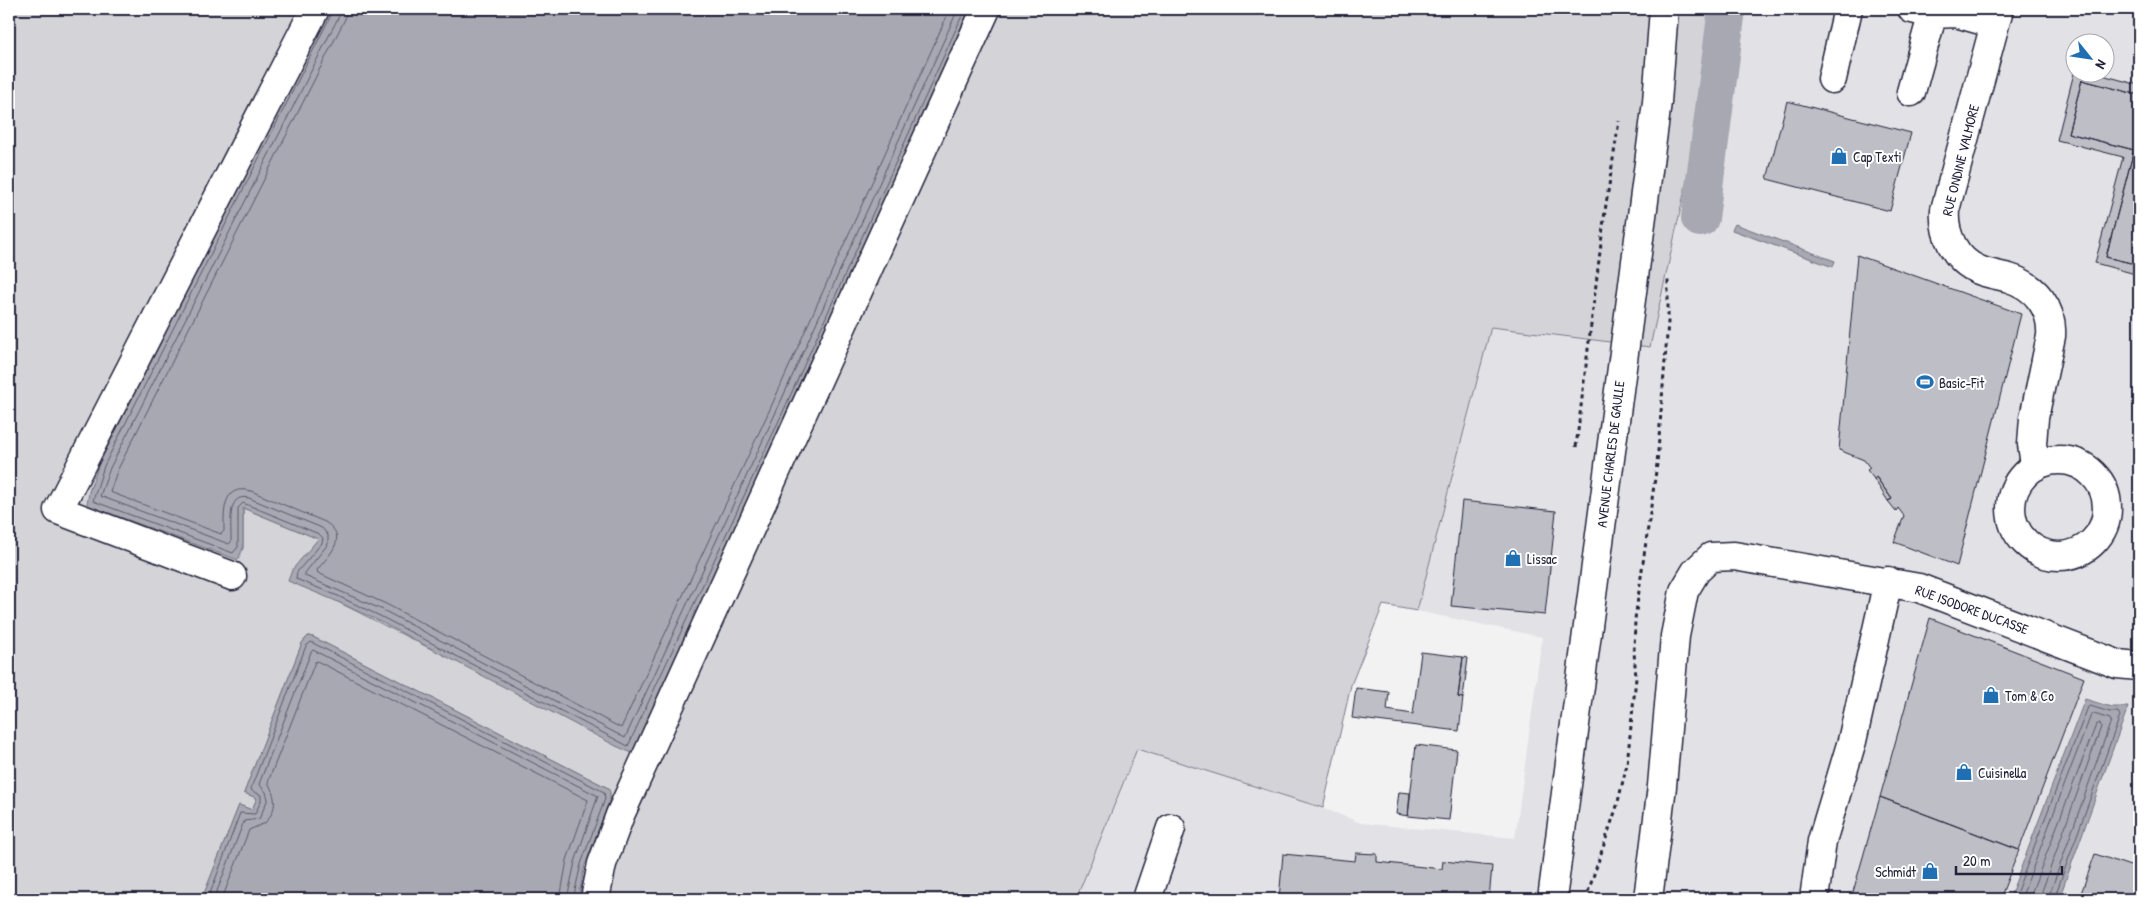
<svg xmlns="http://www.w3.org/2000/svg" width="2148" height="908" font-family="'Patrick Hand',sans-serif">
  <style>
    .built { fill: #e2e2e6; fill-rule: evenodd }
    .green { fill: #d3d3d8; stroke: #7a7a8a }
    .water { fill: #a8a8b2; stroke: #727282 }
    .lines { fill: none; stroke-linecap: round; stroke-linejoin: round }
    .shore { stroke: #58586b; stroke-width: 1 }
    .canal { stroke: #a8a8b2; stroke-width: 38 }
    .building { fill: #bebec6; stroke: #22223b }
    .minor-casing { stroke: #22223b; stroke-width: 31 }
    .major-casing { stroke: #22223b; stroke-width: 31 }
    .path { stroke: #22223b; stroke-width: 3; stroke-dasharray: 4 4; stroke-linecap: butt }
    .minor { stroke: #fff; stroke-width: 28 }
    .major { stroke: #fff; stroke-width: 28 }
    .labels { text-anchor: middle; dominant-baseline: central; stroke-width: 4; stroke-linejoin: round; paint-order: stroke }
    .poi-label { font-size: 14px; fill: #22223b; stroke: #fff; text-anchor: start }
    .street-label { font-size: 14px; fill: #22223b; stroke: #fff }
  </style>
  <rect width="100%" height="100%" fill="#f2f2f3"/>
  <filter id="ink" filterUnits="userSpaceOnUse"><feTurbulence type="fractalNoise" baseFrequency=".02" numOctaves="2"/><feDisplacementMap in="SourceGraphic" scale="10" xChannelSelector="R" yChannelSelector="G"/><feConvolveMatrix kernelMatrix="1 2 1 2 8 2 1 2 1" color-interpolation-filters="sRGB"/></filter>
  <g filter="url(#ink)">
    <path class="built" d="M1713 9H2139V899H1076L1137 748 1323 808 1361 823 1515 838 1542 637 1417 611 1491 327 1650 347 1697 135ZM2076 42H2106V72H2076Z"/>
    <path class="green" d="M9 9H329L99 464 89 492 243 548V508L319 539 292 570 336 601 433 650 787 417 970 9H1713L1697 135 1650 347 1491 327 1417 611 1383 605 1351 685 1323 808 1137 749 1076 899H578L608 788 313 637 308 636 302 643 244 793 257 798 252 810 239 805 202 899H9Z"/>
    <path class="water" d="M329 9H970L787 417 632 753 616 746 377 620 336 601 288 581 292 570 318 539 243 508V548L238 560 87 505 89 492 99 464Z
      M1735 224 1835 261 1833 267 1732 230Z
      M308 636 313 637 608 788 610 792V799L585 865 578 899H202L239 805 252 810 257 798 244 793 302 643Z
      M2085 699 2111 707H2128L2059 899H2009Z"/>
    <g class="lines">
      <path class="shore" d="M334 9 104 466 93 501 233 553 238 547V508L243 503 319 534 323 538 322 543 297 572 296 579 338 596 380 616 628 746 782 414 965 9
        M340 9 339 16 110 468 100 496 229 544 231 542C232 528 225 492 249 498L322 528 328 535V544L305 573V576L383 610 625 738 776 412 958 9
        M347 9 345 19 117 471 110 492 221 534 224 531C224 513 222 483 251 491L325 522C350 537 329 555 317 570L318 573 386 604 621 728 770 409 950 9
        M208 899 240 813 255 814 261 801V795L252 791 251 788 306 646 311 642 604 792 605 799 581 864 573 899
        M214 899 244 821 259 819 268 799 266 792 259 784 311 652 313 650 598 796 575 862 567 899
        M222 899 249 830 265 823C278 808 276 798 268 782L315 662 317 661 588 800 567 860 560 899
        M2014 899 2088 707 2090 706 2110 712H2118L2120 716 2054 899
        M2021 899 2091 715 2094 714 2110 719 2111 721 2048 899
        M2029 899 2096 725 2100 723 2101 727 2042 891 2041 899"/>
      <path class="canal" d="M1700 218 1727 9"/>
    </g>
    <path class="building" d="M2075 69 2076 72H2091L2139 85V95L2082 80 2068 133 2134 150 2106 257 2139 265V275L2095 263 2123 157 2057 140Z
      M2082 80 2139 95V265L2106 257 2134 150 2068 133Z
      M1787 101 1911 133 1890 211 1767 179Z
      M1857 255 2021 314 1957 566 1894 542 1904 516 1898 508 1896 511 1888 501 1892 499 1876 477 1874 479 1867 470 1870 468 1864 460 1839 450Z
      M1876 477 1892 499 1888 501 1874 479Z
      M1462 501 1556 511 1545 615 1451 606Z
      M1930 618 2084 678 2019 850 1880 797Z
      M1421 652 1463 657 1458 697 1463 698 1459 731 1352 718 1356 688 1389 692 1387 710 1413 714Z
      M1463 657 1468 658 1463 698 1458 697Z
      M1416 745 1457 750 1449 820 1408 816Z
      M1399 792 1410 793 1408 816 1396 814Z
      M1880 797 2019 850 2000 899H1851Z
      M1356 853 1377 854V862L1442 869 1443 861 1492 866 1489 899H1374L1375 896H1371L1370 899H1356L1357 895 1353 894V899H1279L1283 854 1355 861Z
      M2095 854 2139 869V899H2079Z"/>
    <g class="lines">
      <g class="minor-casing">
        <path id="minor" d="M1912 9 1932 14 1956 13 1995 24
          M1999 9 1945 210C1943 234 1955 260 1979 270 1988 274 1999 275 2009 278 2036 286 2053 309 2051 336L2034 418 2032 444 2035 465
          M1832 79 1848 9
          M1911 92 1934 9
          M2011 508a48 48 0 1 1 96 0a48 48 0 1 1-96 0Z
          M232 576 58 510 315 9
          M595 899 602 864 620 815 986 9
          M1147 899 1171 828
          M1648 899 1662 786 1675 636 1684 591 1696 571 1711 557 1734 556 1919 588 2117 664 2139 666
          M1814 899 1822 841 1852 741 1888 581"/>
      </g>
      <g class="major-casing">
        <path id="major" d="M1552 899 1657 102 1664 9"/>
      </g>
      <path class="path" d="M1576 447 1605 211 1619 121
        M1588 892 1617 806 1627 764 1636 678 1634 652 1635 619 1657 464 1668 322V280"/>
      <use href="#minor" class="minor"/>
      <use href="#major" class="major"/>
    </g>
  </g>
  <defs>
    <g id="shop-bare" transform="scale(1.35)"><path d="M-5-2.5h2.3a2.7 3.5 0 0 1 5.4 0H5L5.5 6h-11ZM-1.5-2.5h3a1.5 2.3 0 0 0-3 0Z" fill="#1f6fb2" stroke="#fff" stroke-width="2.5" paint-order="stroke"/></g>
    <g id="stadium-bare" transform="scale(1.35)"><path d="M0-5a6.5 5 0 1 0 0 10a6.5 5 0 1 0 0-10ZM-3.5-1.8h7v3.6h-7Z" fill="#1f6fb2" stroke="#fff" stroke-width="2.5" paint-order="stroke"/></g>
  </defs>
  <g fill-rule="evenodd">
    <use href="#shop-bare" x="1839" y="156"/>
    <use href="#stadium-bare" x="1925" y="382"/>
    <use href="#shop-bare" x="1513" y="558"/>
    <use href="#shop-bare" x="1991" y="695"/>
    <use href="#shop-bare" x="1964" y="772"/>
    <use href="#shop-bare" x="1930" y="871"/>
  </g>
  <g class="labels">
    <g class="poi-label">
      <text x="1853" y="156">Cap Texti</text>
      <text x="1939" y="382">Basic-Fit</text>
      <text x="1527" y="558">Lissac</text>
      <text x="2005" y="695">Tom &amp; Co</text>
      <text x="1978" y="772">Cuisinella</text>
      <text x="1916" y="871" text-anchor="end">Schmidt</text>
    </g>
    <g class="street-label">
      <text transform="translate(1960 160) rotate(-76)">RUE ONDINE VALMORE</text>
      <text transform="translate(1610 454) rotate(-83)">AVENUE CHARLES DE GAULLE</text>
      <text transform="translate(1972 609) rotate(20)">RUE ISODORE DUCASSE</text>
    </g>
  </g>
  <rect width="2148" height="908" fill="none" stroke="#fff" stroke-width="30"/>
  <rect x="15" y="15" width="2118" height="878" fill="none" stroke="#22223b" stroke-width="2" filter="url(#ink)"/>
  <g transform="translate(2090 58) rotate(120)"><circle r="24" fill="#ffffff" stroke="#a7a7b1"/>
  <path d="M0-4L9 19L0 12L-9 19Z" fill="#1f6fb2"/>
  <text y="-8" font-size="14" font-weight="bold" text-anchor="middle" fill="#22223b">N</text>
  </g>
  <path d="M1956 866v8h106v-8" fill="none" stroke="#22223b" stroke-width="2.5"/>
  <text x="1963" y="866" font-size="15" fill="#22223b" stroke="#ffffff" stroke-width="4" paint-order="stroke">20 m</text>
</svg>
